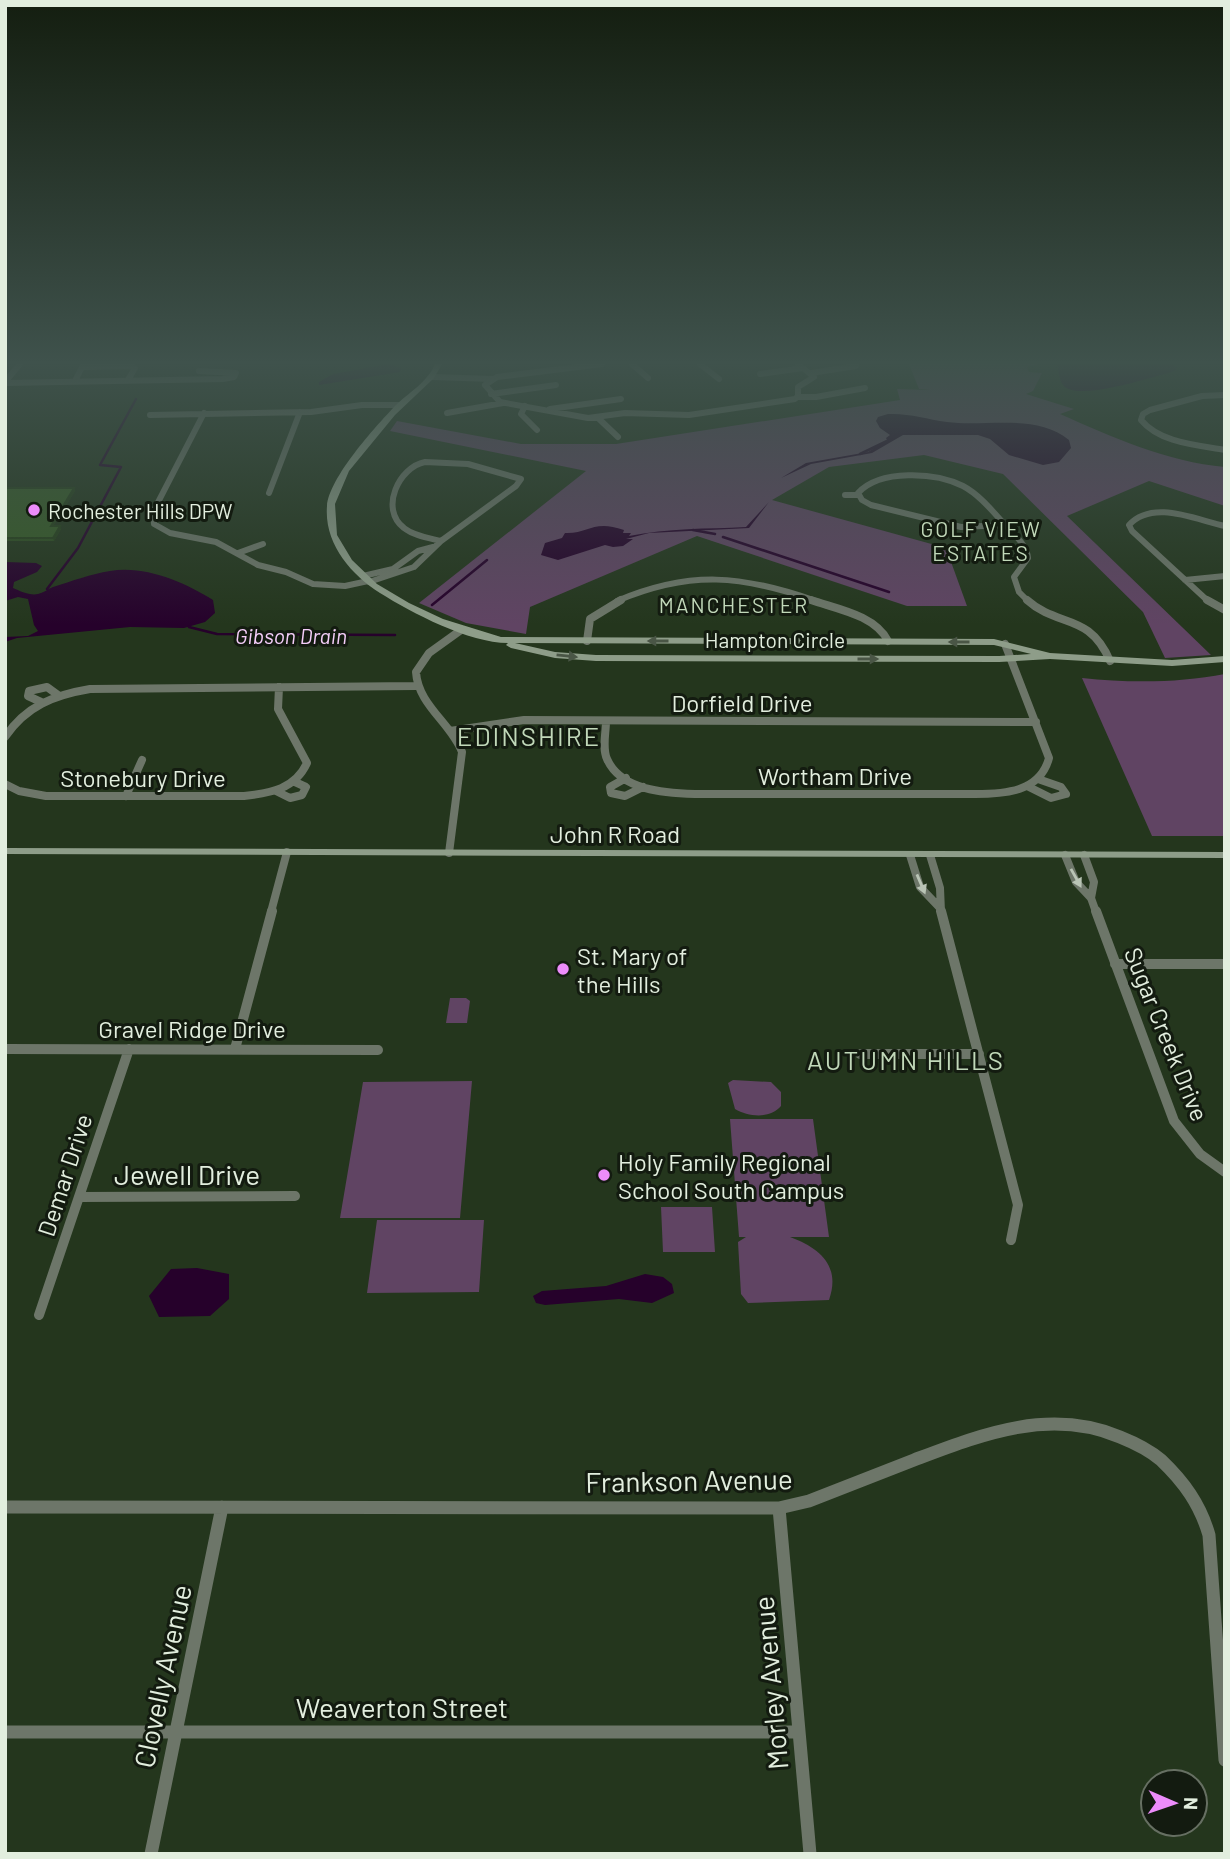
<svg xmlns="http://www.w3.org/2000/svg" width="1230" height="1859" font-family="Barlow,sans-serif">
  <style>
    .green { fill: #604463 }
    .water { fill: #26012b }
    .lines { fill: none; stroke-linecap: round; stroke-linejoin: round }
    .stream { stroke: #26012b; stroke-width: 2.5 }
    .street-far3 { stroke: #6d7669; stroke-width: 6 }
    .street-far2 { stroke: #6d7669; stroke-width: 8 }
    .street-far1 { stroke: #6d7669; stroke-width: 10 }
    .street { stroke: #6d7669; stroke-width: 13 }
    .secondary { fill: #8e9d89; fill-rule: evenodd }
    .wall { fill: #2e4d21 }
    .shaded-wall { fill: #263f1b }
    .building { fill: #365a26; stroke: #263f1b; stroke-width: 2 }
    .oneway { fill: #4a5646 }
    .oneway2 { fill: #b9c4b5 }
    .poi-dot { fill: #ec8cfa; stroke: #131b10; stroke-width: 2.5 }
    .labels { text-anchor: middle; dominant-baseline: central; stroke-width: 6; stroke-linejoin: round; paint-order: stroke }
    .far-poi-label { font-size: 21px; fill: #e2eede; stroke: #131b10; text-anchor: start }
    .far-neighbourhood-label { font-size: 21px; letter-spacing: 2px; fill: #c1d8b9; stroke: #131b10 }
    .far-water-label { font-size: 21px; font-style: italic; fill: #f5cefa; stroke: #131b10 }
    .far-street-label { font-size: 21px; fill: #e2eede; stroke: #131b10 }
    .street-label { font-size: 24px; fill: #e2eede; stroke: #131b10 }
    .poi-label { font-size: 24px; fill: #e2eede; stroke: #131b10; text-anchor: start }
    .neighbourhood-label { font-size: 26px; letter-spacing: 2px; fill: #c1d8b9; stroke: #131b10 }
    .near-street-label { font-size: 28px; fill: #e2eede; stroke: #131b10 }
  </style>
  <rect width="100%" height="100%" fill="#24361d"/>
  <path class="green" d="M909 364H1039L1027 367 1029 372 1042 373 1033 391 1026 394 1074 409 1060 414C1112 437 1167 462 1225 467V506L1149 481 1067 516 1211 655 1165 658 1143 612 1003 474 924 455 829 467 772 500 946 548 967 606H907L697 536 530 607 526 634 466 623 419 603 586 471 390 431 397 421 521 444H616L900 400 897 389 930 390 919 389Z
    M1225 674V836H1152L1082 678C1129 683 1179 683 1225 674Z
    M450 998H466L470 1001 467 1023H446Z
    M733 1080 771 1082 781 1092V1106C770 1119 749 1117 735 1109L728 1083Z
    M472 1081 460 1218H340L363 1082Z
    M730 1119H813L829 1237H790C820 1248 841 1266 829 1300L748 1303 741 1294 738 1242 746 1237H739Z
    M661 1207H712L715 1252H663Z
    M377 1220H484L479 1292 367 1293Z"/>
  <path class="water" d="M390 364 401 368 400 372 319 385V382L333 374Z
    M1057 364H1172L1176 367V370L1168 373C1149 378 1075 402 1063 385 1059 380 1059 370 1057 364Z
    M888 414C909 413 926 419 947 422 986 427 1036 413 1069 440L1071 448 1059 462 1043 465 1009 455 990 439 978 435H903L872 453 811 464 781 478 806 463 868 452 887 440 886 438 890 435 880 428 876 421 878 417Z
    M769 502 749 528 649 533 626 539H633L623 546 613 547 605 545 558 560 541 555 545 543 562 538 565 533C589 534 593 519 624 530L623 533H631L629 536C668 528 707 529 746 527Z
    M5 562 36 563 42 566 37 572 14 582 13 588C20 591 30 596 38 594 43 593 48 589 53 587 72 581 91 574 110 571 145 565 184 582 213 600L215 613 205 622 184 628 130 627 17 638 5 642V637L28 636 38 631 34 625 28 599 18 597 5 601Z
    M197 1268 229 1274V1299L210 1316 159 1317 149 1296 171 1269Z
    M645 1274 663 1277 672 1284 674 1293 652 1303 619 1299 545 1305 536 1303 533 1296 542 1291 606 1286Z"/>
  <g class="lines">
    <path class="stream" d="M860 454 887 441
      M693 530 715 534
      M723 537 889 592
      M47 589 78 548 121 467 100 465 136 399
      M432 605 487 560
      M189 627 217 634 395 635"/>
    <path class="street-far3" d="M602 364 497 377 485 385 500 402 588 418 625 413 689 415 795 399 798 396V387L814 377 798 364
      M632 364 648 378
      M700 364 719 379
      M811 373 856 366
      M760 374 803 368
      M433 377 493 379
      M75 381 82 367 133 366 135 368 128 380
      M5 382 20 364
      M5 383 223 379 234 377 236 373 199 371
      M491 394 556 385
      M1225 395 1202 396 1150 410 1143 414 1141 420C1160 443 1197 445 1225 450
      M798 397H816L865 388
      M525 406 521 414 537 430
      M550 409 621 399
      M204 413 153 512 154 524 170 533 216 542 258 565 286 572 313 584 345 586 368 581
      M447 413 503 403
      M150 415 311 412 362 405H400
      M597 417 618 437
      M425 462 468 464 521 479 516 486 441 541C429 538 414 536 404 528 379 509 399 467 425 462Z
      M269 493 300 412
      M845 495H858
      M1005 525 961 527 871 505 862 500 858 493C880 469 935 472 963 486 980 495 994 513 1007 527 1016 536 1027 546 1028 558L1014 577 1019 592 1028 601
      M238 553 263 544
      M363 576 393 569 418 551 433 547
      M1185 580 1225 576
      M369 582 414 567 441 541
      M617 601C690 570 742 575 816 601
      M1208 601 1132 531 1129 525C1153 499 1196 520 1225 526"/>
    <path class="street-far2" d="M811 600C837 609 875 615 888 641
      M1027 600C1058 628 1089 612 1110 661
      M1207 600 1225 610
      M587 641 590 619 621 600
      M41 702 28 696 29 691 47 687 58 695
      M606 721C606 733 602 748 607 759 621 791 666 793 695 794H975C1005 794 1040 792 1049 758L1005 644
      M450 731 524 720 1036 722
      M5 737C26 706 54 695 90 689L416 686
      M626 778 610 787 611 793 625 796 643 787
      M5 784 19 791 46 796H244C271 793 295 789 307 763L278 709 279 687
      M1027 786 1051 798 1066 794 1061 787 1038 779
      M276 791 290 798 302 795 306 787 295 782
      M126 796 142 760
      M449 853 462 752C451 723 418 705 416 672L429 653 461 630
      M910 855 920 887 940 908
      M930 855 940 888 941 912
      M1065 855 1076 882 1091 898 1096 912
      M1084 855 1094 882 1091 898
      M271 912 287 852"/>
    <path class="street-far1" d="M941 911 1018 1205 1011 1240
      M1096 911 1174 1121 1200 1154 1225 1172
      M1115 964H1225
      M5 1049 378 1050
      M235 1049 272 911
      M860 1054H979
      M79 1197 295 1196
      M39 1315 129 1049"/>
    <path class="street" d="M5 1507 779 1508 809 1501C844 1487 879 1474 914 1460 980 1435 1049 1407 1120 1437 1135 1443 1148 1449 1161 1460 1184 1482 1200 1504 1209 1535L1225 1760
      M779 1508 810 1854
      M5 1732H799
      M151 1854 222 1507"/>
    <path class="secondary" d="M435 364H442L434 378 395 415 349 471 335 504 337 535 352 560 377 584 409 603 443 619 501 637 994 639 1050 653 1172 660 1225 656V662L1172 666 1050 659 999 662 596 661 555 658 511 648 506 645 508 643C469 643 412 613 380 593 350 574 324 543 327 506 329 478 375 427 395 406 409 392 427 383 435 364ZM515 643 994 645 1031 654 999 656 596 655 555 652Z
      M5 848 1225 852V858L5 854Z"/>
  </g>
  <path class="wall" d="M5 488H74L75 491 53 526 61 529 54 541H5Z"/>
  <path class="shaded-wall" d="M74 488 75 491 51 529V526Z
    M60 526 61 529 54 541 53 538Z"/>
  <path class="building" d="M5 488H74L51 526H60L53 538H5Z"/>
  <defs><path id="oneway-solid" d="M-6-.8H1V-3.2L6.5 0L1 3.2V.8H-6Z" transform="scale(1.75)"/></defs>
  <g class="oneway">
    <use href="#oneway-solid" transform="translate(658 641) rotate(180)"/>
    <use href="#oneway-solid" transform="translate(959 642) rotate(-180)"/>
    <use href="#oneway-solid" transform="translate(567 656) rotate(6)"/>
    <use href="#oneway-solid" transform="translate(868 659)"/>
  </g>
  <g class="oneway2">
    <use href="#oneway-solid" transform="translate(1076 878) rotate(61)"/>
    <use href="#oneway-solid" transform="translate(921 884) rotate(67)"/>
  </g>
  <linearGradient id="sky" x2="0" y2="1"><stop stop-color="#141e10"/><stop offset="0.58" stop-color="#3f524c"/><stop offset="1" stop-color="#3f524c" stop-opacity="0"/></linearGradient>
  <rect width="1230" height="625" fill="url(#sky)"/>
  <g class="poi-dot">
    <circle cx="34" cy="510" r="7"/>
    <circle cx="563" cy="969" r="7"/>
    <circle cx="604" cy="1175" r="7"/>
  </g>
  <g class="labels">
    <g class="far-poi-label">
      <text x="48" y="510">Rochester Hills DPW</text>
    </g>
    <g class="far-neighbourhood-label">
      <text x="981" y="528">GOLF VIEW<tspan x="981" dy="24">ESTATES</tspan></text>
      <text x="734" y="604">MANCHESTER</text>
    </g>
    <g class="far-water-label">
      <text x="291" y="635">Gibson Drain</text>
    </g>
    <g class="far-street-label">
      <text x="775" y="639">Hampton Circle</text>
    </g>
    <g class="street-label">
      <text x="742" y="702">Dorfield Drive</text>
      <text x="835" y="775">Wortham Drive</text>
      <text x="143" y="777">Stonebury Drive</text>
      <text x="615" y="833">John R Road</text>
      <text x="192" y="1028">Gravel Ridge Drive</text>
      <text transform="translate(1167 1034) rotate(68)">Sugar Creek Drive</text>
      <text transform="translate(64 1175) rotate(-72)">Demar Drive</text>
    </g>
    <g class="poi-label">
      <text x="577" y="955">St. Mary of<tspan x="577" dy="28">the Hills</tspan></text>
      <text x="618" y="1161">Holy Family Regional<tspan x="618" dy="28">School South Campus</tspan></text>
    </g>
    <g class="neighbourhood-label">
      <text x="529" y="735">EDINSHIRE</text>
      <text x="906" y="1059">AUTUMN HILLS</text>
    </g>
    <g class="near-street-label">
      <text x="187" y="1174">Jewell Drive</text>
      <text transform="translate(689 1480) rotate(-1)">Frankson Avenue</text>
      <text transform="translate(162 1676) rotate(-78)">Clovelly Avenue</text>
      <text transform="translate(770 1683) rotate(-95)">Morley Avenue</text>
      <text x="402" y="1707">Weaverton Street</text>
    </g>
  </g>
  <rect width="1230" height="1859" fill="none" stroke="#e2eede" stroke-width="14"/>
  <g transform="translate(1174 1803) rotate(92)"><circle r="33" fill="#131b10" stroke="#666f62" stroke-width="2"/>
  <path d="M0-5L12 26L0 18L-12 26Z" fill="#ec8cfa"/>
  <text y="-10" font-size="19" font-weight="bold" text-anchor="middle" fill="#e2eede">N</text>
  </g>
</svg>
